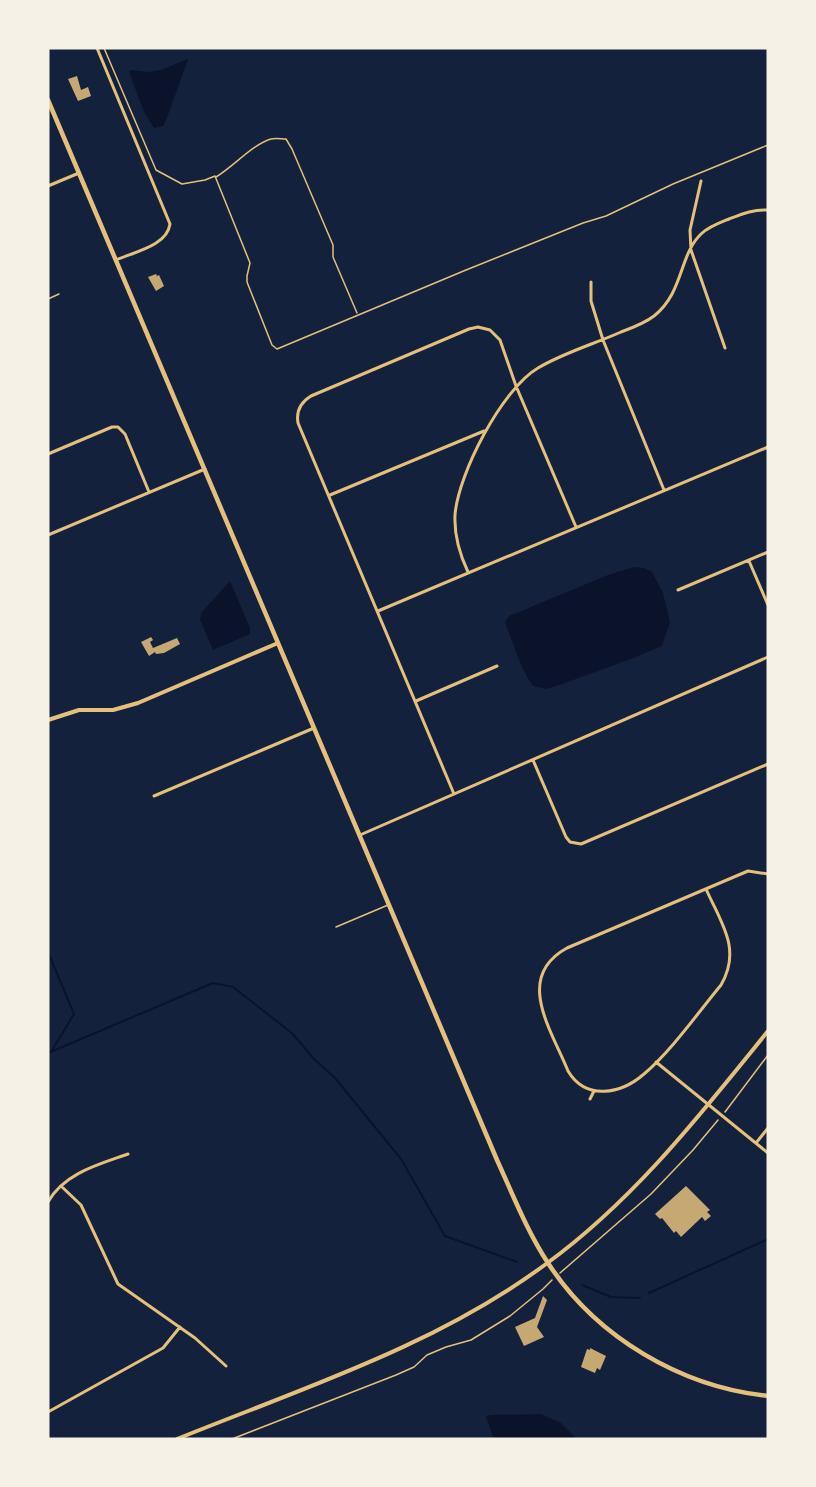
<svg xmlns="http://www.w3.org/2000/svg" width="816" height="1487" font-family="Commissioner,sans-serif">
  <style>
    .water { fill: #0b132b }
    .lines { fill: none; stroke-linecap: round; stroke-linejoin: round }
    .stream { stroke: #0b132b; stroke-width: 2 }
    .building { fill: #c6a872 }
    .path { stroke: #e5c07b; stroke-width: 1.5 }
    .service { stroke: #e5c07b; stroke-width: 1.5 }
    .minor { stroke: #e5c07b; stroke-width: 3 }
    .tertiary { stroke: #e5c07b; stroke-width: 4 }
    .secondary { stroke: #e5c07b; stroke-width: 4 }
    .primary { stroke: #e5c07b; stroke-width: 4.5 }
  </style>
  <rect width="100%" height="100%" fill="#14213d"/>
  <path class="water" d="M188 59 167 118 163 126 154 128 144 112 129 72 130 70 149 72 161 70Z
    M634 567 644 568 652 572 663 593 670 622 662 646 631 659 554 687 546 689 533 686C521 670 512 641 505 622L509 616 608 575Z
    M230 581 250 628V634L213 650 200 620 201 613Z
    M541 1414 561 1423 577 1439H502L493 1437 486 1417 490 1415Z"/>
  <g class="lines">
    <path class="stream" d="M48 952 74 1014 51 1052
      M48 1053 213 983 233 987 293 1034 313 1058 335 1078 401 1159 445 1236 517 1262
      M582 1285 611 1297 640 1298
      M649 1293 768 1239"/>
  </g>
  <path class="building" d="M77 76 81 90 88 87 91 96 78 101 68 79Z
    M156 274 157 276 159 275 164 286 156 291 148 277Z
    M151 637 153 640 150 642 153 648 177 638 180 644 164 653 156 654 155 652 149 656 141 642Z
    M686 1186 710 1210 707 1212 711 1216 705 1221 702 1217 681 1237 676 1231 674 1233 662 1218 660 1219 655 1214Z
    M543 1296 547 1300 537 1327 544 1337 524 1346 515 1327 535 1318Z
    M590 1348 606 1356 600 1370 597 1368 595 1373 581 1367 587 1349 590 1350Z"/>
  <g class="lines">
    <path class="path" d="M104 48 156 170 182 184 205 180 215 176 250 263 247 276V282L272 345 277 349 466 270 583 223 606 216 673 184 768 145
      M216 177C233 167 253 144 271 139 276 138 281 139 286 139L292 149 333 245V257L357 313
      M725 1112 768 1055
      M560 1273 651 1194 693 1150 718 1120
      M232 1439 396 1375 414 1367 427 1355 446 1347 471 1340 510 1316 543 1289 552 1280"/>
    <path class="service" d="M48 299 59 294
      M336 927 388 905"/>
    <path class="minor" d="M97 48 170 224C167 246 134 252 116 260
      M701 181 690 230 691 250 725 348
      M48 186 79 173
      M591 282V301L603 340 664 490
      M48 454 112 427H118L125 434 149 492
      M330 495 484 431
      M48 535 205 469
      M749 561 768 605
      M468 572C460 555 454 535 455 515 458 474 502 389 538 368 563 353 594 344 621 332 632 328 645 323 654 316 684 292 679 255 701 234 708 227 719 223 729 219 742 214 754 209 768 210
      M678 590 768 552
      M378 611 768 447
      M416 701 497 666
      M533 760 566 837 570 842 581 844 768 764
      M454 794 298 423C296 411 301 402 311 396L469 329 478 327 490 330 500 340 516 386 576 527
      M154 796 314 728
      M360 835 768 657
      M706 889C721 923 742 949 721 985 697 1014 672 1050 644 1074 621 1094 586 1101 568 1071 551 1029 514 977 567 948L748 871 768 874
      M656 1062 768 1153
      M590 1099 594 1091
      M756 1143 768 1128
      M61 1186 81 1205 118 1284 195 1338 226 1366
      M48 1202C64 1173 100 1164 128 1154
      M48 1412 163 1348 180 1327"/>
    <path class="tertiary" d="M48 720 79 710H113L138 703 278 643"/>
    <path class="secondary" d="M177 1439C303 1388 435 1346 546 1264 634 1200 700 1115 768 1031"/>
    <path class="primary" d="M48 100 497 1160C513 1195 527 1231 548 1263 596 1337 681 1387 768 1396"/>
  </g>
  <rect width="816" height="1487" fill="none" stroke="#f6f1e7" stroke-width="99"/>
</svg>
